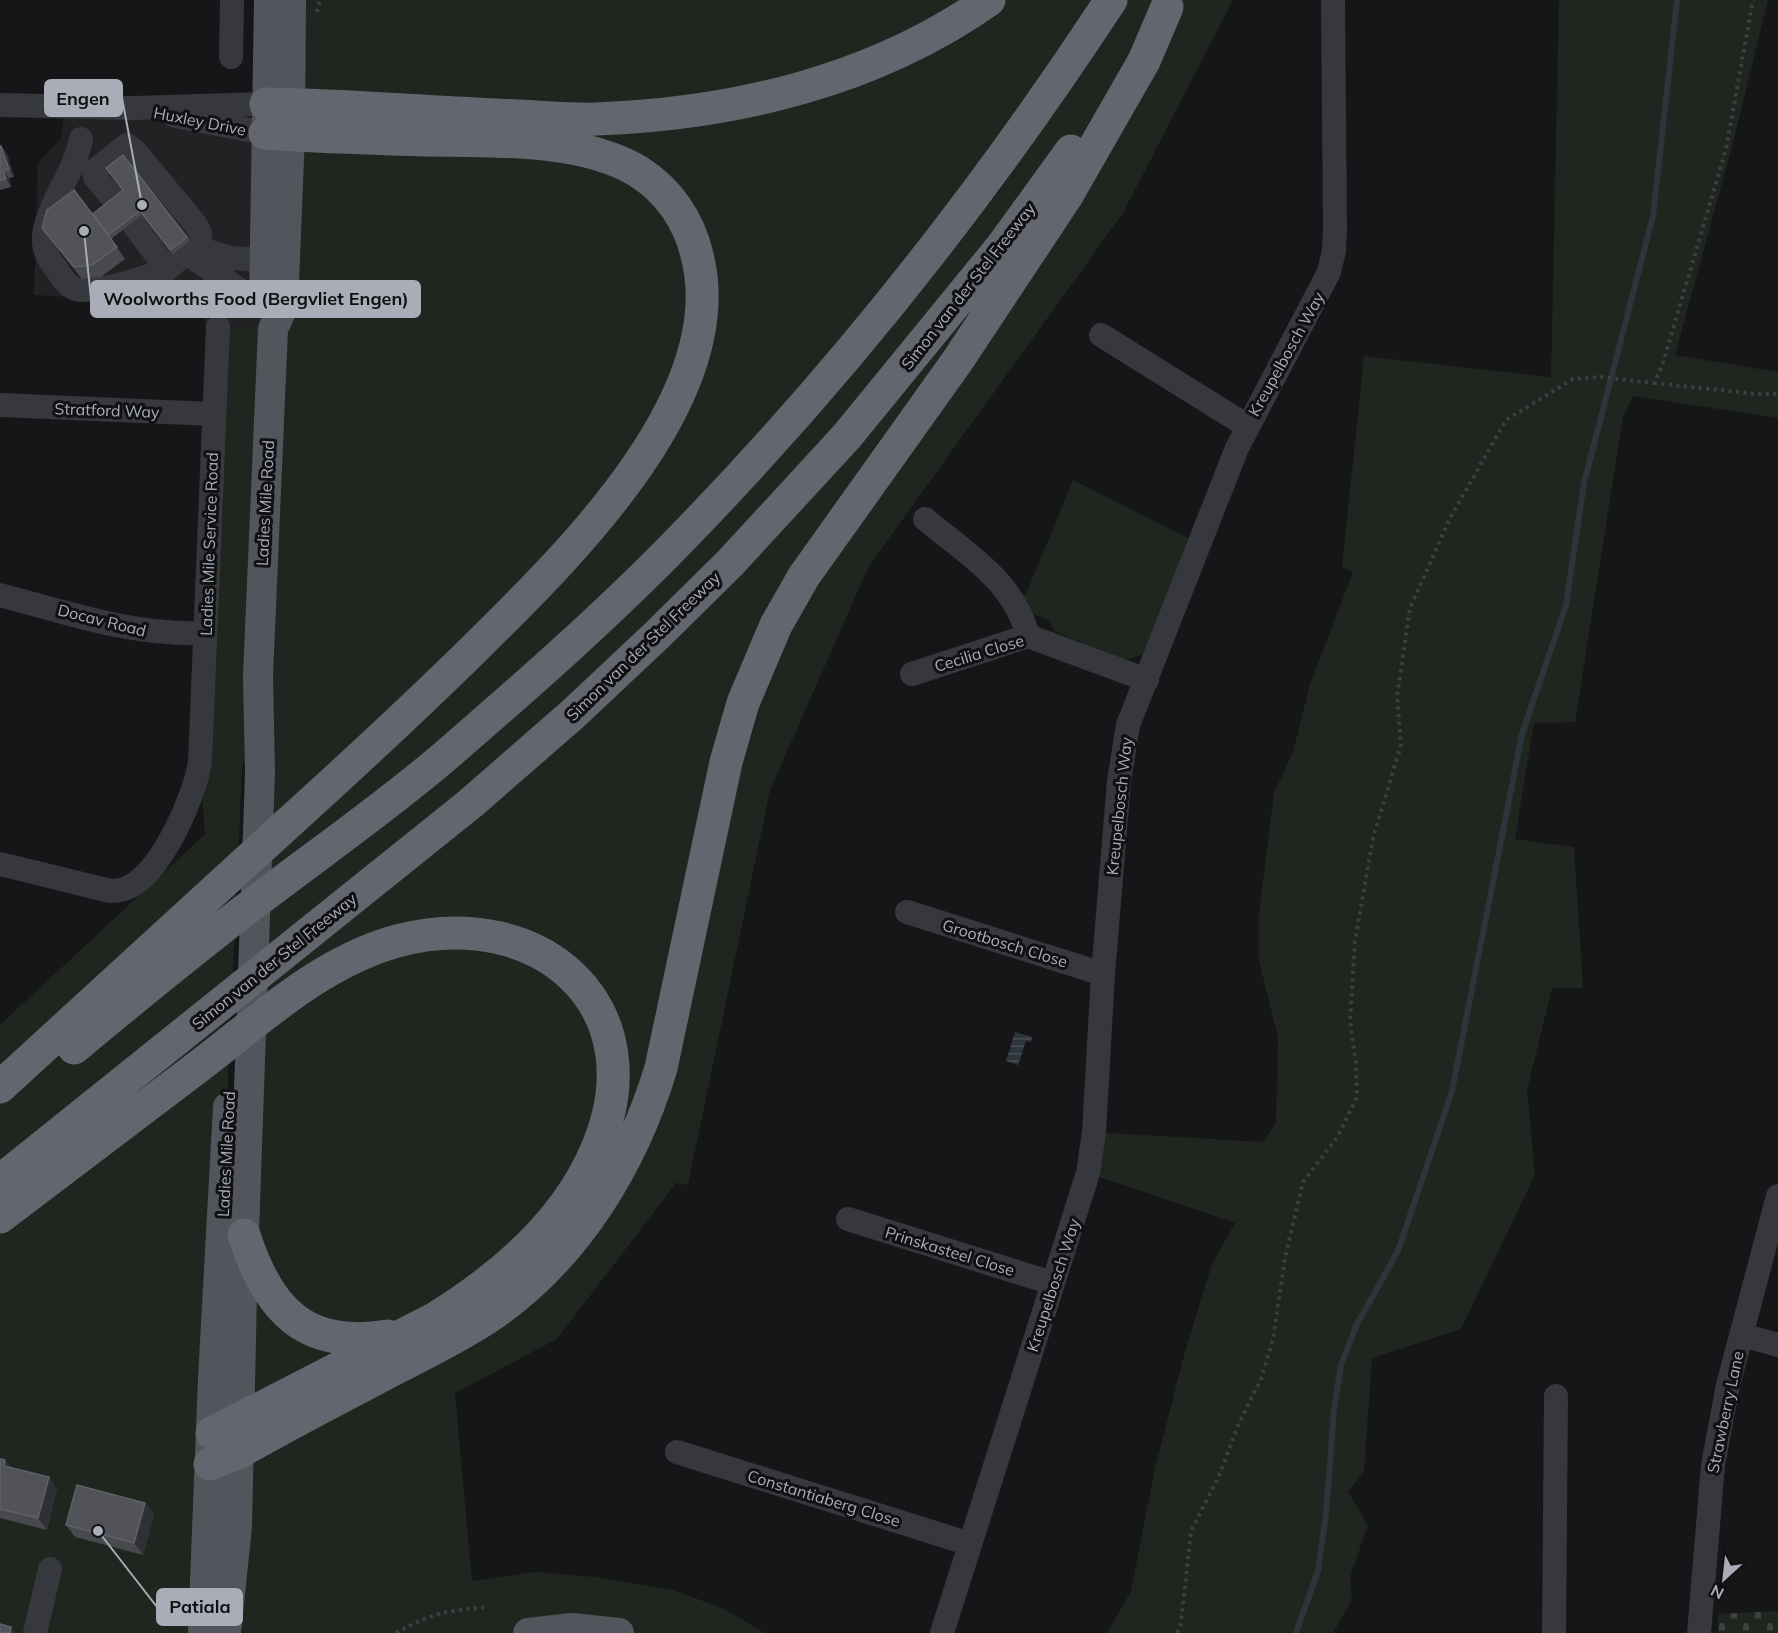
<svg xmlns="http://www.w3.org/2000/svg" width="1778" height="1633" font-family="Mulish,sans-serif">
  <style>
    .built { fill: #222225 }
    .grass { fill: #1e261f }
    .cemetery { fill: url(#cemetery-stones) }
    .water { fill: url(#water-rules) }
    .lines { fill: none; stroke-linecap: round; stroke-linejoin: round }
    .stream { stroke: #2c353c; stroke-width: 6 }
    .path { stroke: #3d3f44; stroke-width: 4; stroke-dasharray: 3 4.5; stroke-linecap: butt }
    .minor { stroke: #37383d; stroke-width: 24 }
    .major { stroke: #53555c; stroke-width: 30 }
    .highway { stroke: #63666e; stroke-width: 33 }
    .wall { fill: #47494d }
    .shaded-wall { fill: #2f3033 }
    .building { fill: #525359; stroke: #5f6168; stroke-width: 1.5 }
    .labels { text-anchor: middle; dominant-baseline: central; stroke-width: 6; stroke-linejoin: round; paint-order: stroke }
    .street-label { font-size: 16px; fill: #a8adb8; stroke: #111113 }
    .leader { fill: none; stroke: #a8adb8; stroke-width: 2 }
    .callout-dot { fill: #a8adb8; stroke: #111113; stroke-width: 2 }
    .callout { fill: #a8adb8; stroke: #a8adb8; stroke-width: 2 }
    .callout-label { font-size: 18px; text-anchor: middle; font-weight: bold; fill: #111 }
  </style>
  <defs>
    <pattern id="cemetery-stones" width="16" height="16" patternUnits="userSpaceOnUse" patternTransform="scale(1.5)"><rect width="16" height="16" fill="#1e261f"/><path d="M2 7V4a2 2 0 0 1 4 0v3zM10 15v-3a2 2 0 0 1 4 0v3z" fill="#3c433d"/></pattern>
    <pattern id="water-rules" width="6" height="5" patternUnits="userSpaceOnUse" patternTransform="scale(1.5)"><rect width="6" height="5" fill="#2c353c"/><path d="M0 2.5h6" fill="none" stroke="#485056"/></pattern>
  </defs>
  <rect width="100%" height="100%" fill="#161618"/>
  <path class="built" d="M65 107 134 108 265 133 273 329 205 327V305L34 295 38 163 61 138Z"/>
  <path class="grass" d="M269 0H1233L1123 213 869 566 770 790 688 1185 676 1183 557 1339 455 1393 472 1581 535 1572 596 1577 673 1590 722 1608 765 1633H243L232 1569 257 681 242 772 203 1633H0V1025L205 834 200 762 218 327 272 329Z
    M1559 0H1768L1734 139 1675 355 1778 372V418L1633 396 1623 417 1575 722 1534 723 1515 839 1574 847 1583 988H1552L1527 1090 1535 1175 1461 1329 1372 1358 1364 1472 1348 1492 1368 1525 1350 1577 1352 1600 1333 1633H1107L1131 1591 1155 1468 1186 1348 1212 1264 1235 1223 1088 1173 1094 1132 1262 1142 1276 1123 1278 1037 1259 961V913L1274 793 1293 752 1310 684 1353 572 1342 567 1364 356 1551 377Z
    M1073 480 1192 540 1146 653 1125 660 1056 632 1047 619 1029 612 1020 598 1026 594Z"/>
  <path class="cemetery" d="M1778 1611V1633H1718V1614Z"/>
  <path class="water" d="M1015 1032 1032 1037 1031 1042 1026 1041 1018 1065 1006 1061Z"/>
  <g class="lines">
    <path class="stream" d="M1296 1633 1318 1571 1326 1514 1334 1410 1341 1365 1357 1324 1398 1251 1452 1091 1522 734 1566 605 1584 483 1653 216 1677 0"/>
    <path class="path" d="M317 12 320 0
      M1654 383 1756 394H1778
      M396 1633C431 1613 449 1610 489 1607
      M1177 1633 1181 1623 1191 1531 1219 1476 1239 1423 1261 1379 1273 1339 1285 1258 1303 1182 1338 1136 1357 1097 1356 1063 1350 1021 1355 941 1373 838 1401 745 1397 696 1410 608 1450 518 1506 420 1573 379 1600 377 1654 383 1662 366 1726 149 1753 0"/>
    <path class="minor" d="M231 57 232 0
      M0 105 134 108 266 104
      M175 116 265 133
      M81 139C75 170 54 195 46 225 41 241 44 254 55 267 60 274 65 284 73 288 89 297 150 276 167 269
      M116 202 95 177 94 171 127 145 134 150 196 225 200 233V241L167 269 134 225
      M195 247 230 258 263 260
      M188 254 264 307
      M1101 335 1247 426
      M0 405 214 414
      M925 519C968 555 1013 580 1028 636
      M0 595C70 613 132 636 205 633
      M912 674 1028 636 1147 680
      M0 864 110 891C115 890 120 891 124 889 160 878 195 796 200 762L218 327
      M907 912 1103 974
      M848 1219 1052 1283
      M1742 1335 1778 1345
      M677 1452 970 1544
      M35 1633 50 1569
      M942 1633 1088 1173 1094 1132 1103 974 1119 781 1128 725 1237 448 1329 272 1334 251 1335 227 1333 0
      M1554 1633 1556 1396
      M1699 1633 1713 1465 1728 1385 1778 1196"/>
    <path class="major" d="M264 303 269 0
      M203 1633 213 1378 228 1107
      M226 1633 237 1526 242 1291 260 773 258 676 273 329 283 307 290 135 291 0
      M528 1633 572 1628 619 1633"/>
    <path class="highway" d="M266 104C350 105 435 113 519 116 544 117 570 120 596 119 734 114 874 81 989 0
      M74 1048C133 999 193 950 254 903 317 855 383 809 443 758 524 688 605 617 679 541 841 375 984 194 1111 0
      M0 1087C95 1000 190 913 284 827 348 769 411 711 472 651 564 560 734 398 697 255 689 221 669 191 639 172 583 137 490 141 426 140 372 138 319 137 265 133
      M0 1181 471 803 573 714 657 635 730 563 847 436 1003 245 1071 151
      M0 1217C69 1165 138 1113 207 1060 265 1015 324 961 397 941 539 903 659 1006 596 1151 565 1223 499 1279 434 1319L212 1433
      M244 1235C268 1310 305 1350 388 1336
      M210 1464 238 1453C292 1422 347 1394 402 1365 433 1349 464 1334 493 1314 577 1255 632 1164 661 1068L726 762 743 703 776 625 804 576 958 360 1066 197 1144 61 1167 7"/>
  </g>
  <path class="wall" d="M1 146 7 154 14 177 9 178 11 187 0 190V147Z
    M123 155 190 241 173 254 142 215 111 239 125 259 101 277 82 279 42 228 93 214 123 191Z
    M0 1459 5 1460 10 1467 57 1489 47 1530 0 1518Z
    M145 1503 154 1514 143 1555 75 1537 66 1525Z"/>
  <path class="shaded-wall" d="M1 146 7 154 14 177 9 169Z
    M3 170 9 178 11 187 6 179Z
    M5 1460 14 1472 4 1466Z
    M49 1477 57 1489 47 1530 38 1518Z
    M145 1503 154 1514 143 1555 134 1543Z
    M11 1627 16 1633H10Z"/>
  <path class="building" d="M1 146 9 169 3 170 6 179 0 180V147Z
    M123 155 187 237 170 250 140 211 108 235 93 214 123 190 106 168Z
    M74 190 117 247 92 265 74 267 42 228 47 210Z
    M0 1459 5 1460 4 1466 49 1477 38 1518 0 1509Z
    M77 1485 145 1503 134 1543 66 1525Z
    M0 1624 11 1627 10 1633H0Z"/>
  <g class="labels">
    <g class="street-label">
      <text transform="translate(200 121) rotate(11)">Huxley Drive</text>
      <text transform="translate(968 286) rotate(-52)">Simon van der Stel Freeway</text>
      <text transform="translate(1286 354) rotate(-61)">Kreupelbosch Way</text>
      <text transform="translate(107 410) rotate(2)">Stratford Way</text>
      <text transform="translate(265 503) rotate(-87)">Ladies Mile Road</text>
      <text transform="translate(209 544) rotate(-88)">Ladies Mile Service Road</text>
      <text transform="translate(102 620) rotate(14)">Docav Road</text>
      <text transform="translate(643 646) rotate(-44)">Simon van der Stel Freeway</text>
      <text transform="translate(979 653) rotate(-17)">Cecilia Close</text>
      <text transform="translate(1119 806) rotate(-84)">Kreupelbosch Way</text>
      <text transform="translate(1005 943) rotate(17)">Grootbosch Close</text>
      <text transform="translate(274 961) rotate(-39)">Simon van der Stel Freeway</text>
      <text transform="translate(226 1154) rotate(-87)">Ladies Mile Road</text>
      <text transform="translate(950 1251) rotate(17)">Prinskasteel Close</text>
      <text transform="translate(1053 1285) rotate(-72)">Kreupelbosch Way</text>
      <text transform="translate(1725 1412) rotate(-78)">Strawberry Lane</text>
      <text transform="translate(824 1498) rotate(17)">Constantiaberg Close</text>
    </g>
  </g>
  <path class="leader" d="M142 205L122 98M84 231L91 299M98 1531L157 1607"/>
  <g class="callout-dot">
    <circle cx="142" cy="205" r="6"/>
    <circle cx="84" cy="231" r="6"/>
    <circle cx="98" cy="1531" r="6"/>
  </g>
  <g class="callout">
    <rect x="45" y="80" width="77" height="36" rx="6"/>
    <rect x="91" y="281" width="329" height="36" rx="6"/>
    <rect x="157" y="1589" width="85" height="36" rx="6"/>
  </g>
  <g class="callout-label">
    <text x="83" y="105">Engen</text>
    <text x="256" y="305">Woolworths Food (Bergvliet Engen)</text>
    <text x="200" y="1613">Patiala</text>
  </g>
  <g transform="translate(1724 1579) rotate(207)" stroke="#111113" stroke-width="4.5" paint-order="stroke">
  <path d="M0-4.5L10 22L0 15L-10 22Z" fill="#a8adb8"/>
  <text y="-9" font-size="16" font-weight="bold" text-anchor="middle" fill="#a8adb8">N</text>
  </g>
</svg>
